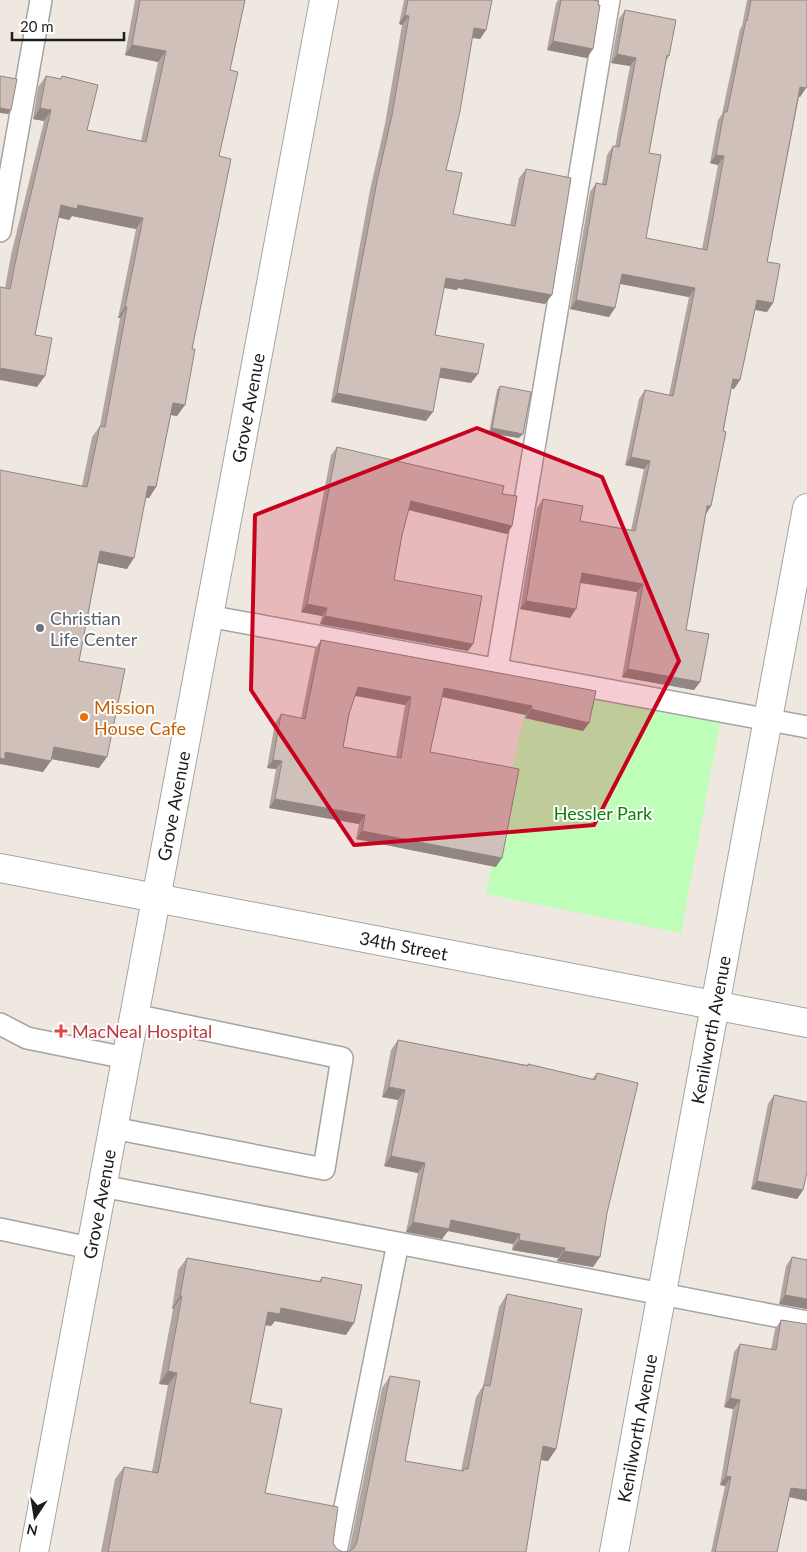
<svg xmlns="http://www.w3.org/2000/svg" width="807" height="1552" font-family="Lato,sans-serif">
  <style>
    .park { fill: #befeb9 }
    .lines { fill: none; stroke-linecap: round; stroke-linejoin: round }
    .service-casing { stroke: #a4a4a4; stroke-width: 24 }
    .minor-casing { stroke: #a4a4a4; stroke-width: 30 }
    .service { stroke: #fff; stroke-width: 21 }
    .minor { stroke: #fff; stroke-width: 28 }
    .wall { fill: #b2a5a0; fill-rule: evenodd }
    .shaded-wall { fill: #918682 }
    .building { fill: #cfc0ba; stroke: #918682; fill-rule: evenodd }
    .marked { fill: #c9001e; fill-opacity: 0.2; stroke: #c9001e; stroke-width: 4; stroke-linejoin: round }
    .worship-dot { fill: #6b7280; stroke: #fff; stroke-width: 2 }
    .food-dot { fill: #e8710a; stroke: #fff; stroke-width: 2 }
    .health-dot { fill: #e0444e; stroke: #fff; stroke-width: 2 }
    .labels { text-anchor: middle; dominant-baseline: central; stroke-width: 4; stroke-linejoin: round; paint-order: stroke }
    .street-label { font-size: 18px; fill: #1d1d1d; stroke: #fff }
    .worship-label { font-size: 18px; fill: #5b616d; stroke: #fff; text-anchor: start }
    .food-label { font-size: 18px; fill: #c56008; stroke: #fff; text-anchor: start }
    .park-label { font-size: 18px; fill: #0a8302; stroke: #fff }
    .health-label { font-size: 18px; fill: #be3a42; stroke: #fff; text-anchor: start }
  </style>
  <rect width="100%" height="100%" fill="#efe8e1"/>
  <path class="park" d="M530 687 720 723 681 933 486 894Z"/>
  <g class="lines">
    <g class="service-casing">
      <path id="service" d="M0 231 41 0
        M208 616 807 727
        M497 669 609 0
        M0 1024 27 1038 126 1058
        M113 1128 324 1169 342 1058 134 1015
        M102 1186 807 1322
        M0 1229 90 1248
        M336 1552 398 1243"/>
    </g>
    <g class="minor-casing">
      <g id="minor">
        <path id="s1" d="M0 868 807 1023"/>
        <path id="s2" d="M34 1552 324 0"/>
        <path id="s3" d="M614 1552 807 508"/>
      </g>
    </g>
    <use href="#service" class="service"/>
    <use href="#minor" class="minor"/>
  </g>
  <path class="wall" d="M135 0H245L230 70 219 156 177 416 171 415 156 487 149 498H146L127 569 98 563 79 661 99 768 51 759 43 772 1 764 82 486 92 437 100 426 120 318H118L136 229 72 216 69 220 58 217 35 335 37 387 5 288 11 255 44 121 33 119 38 87 46 76 60 79 62 76 87 130 141 141 158 62 125 55Z
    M404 0H492L486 30 480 39 472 38 446 170 453 214 510 225 519 178 526 169 545 304 458 288 457 290 444 288 435 335 471 383 439 377 426 421 331 402 370 190 385 124 402 25 399 24Z
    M558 0H592L587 58 547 50 556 3Z
    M747 0H807L806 88 800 97H799L767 262V312L755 310 740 380 734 389 731 388 711 506 706 514 686 630 700 682 694 690 622 677 637 592 580 583 570 618 520 609 537 508 543 499 580 521 631 530 644 469 625 465 639 399 645 390 669 395 689 297 620 284 609 317 570 309 590 192 596 183 602 184 607 155 613 146 615 147 630 66 611 63 619 19 625 10 669 56 666 61 649 153 646 238 702 249 718 165 710 163 718 120 722 114 740 29 742 26Z
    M500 386 519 438 489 433 497 390Z
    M337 447 502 494 512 526 507 534 408 510 402 535 394 580 468 651 320 624 322 616 301 612 331 455Z
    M321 640 589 723 583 731 525 718 526 715 442 697 430 752 496 867 356 839 359 824 269 808 276 769 267 768 275 723 281 714 301 718 315 649ZM355 696 405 705 396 757 343 747 349 714Z
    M398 1040 527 1065 528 1064 592 1079 597 1073 607 1213 600 1257 593 1267 557 1261 558 1258 512 1250 513 1244 448 1231 442 1239 406 1232 418 1173 384 1166 398 1100 382 1097 391 1050Z
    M774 1095 803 1190 797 1199 751 1189 768 1104Z
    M792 1257 807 1260V1309L779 1304 786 1266Z
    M187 1258 319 1281 322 1277 346 1335 275 1321 271 1326 265 1325 250 1403 265 1493 333 1543 337 1549 343 1552 349 1551 382 1388 390 1376 405 1461 461 1471 476 1397 483 1386 499 1307 507 1294 556 1449 548 1461 541 1460 526 1552H101L115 1479 124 1467 152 1472 168 1385 159 1384 173 1309 172 1308 178 1270Z
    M781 1320 807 1324V1501L789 1497 777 1552H711L725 1486 720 1485 733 1409 724 1407 734 1352 740 1344 771 1350 775 1329Z"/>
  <path class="shaded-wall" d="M405 15 409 16 402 25 399 24Z
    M474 28 486 30 480 39 468 37Z
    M553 41 593 49 587 58 547 50Z
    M132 45 166 51 158 62 125 55Z
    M617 54 636 58 630 66 611 63Z
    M800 87 806 88 800 97 794 96Z
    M0 108 11 110 8 114 0 113Z
    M40 108 51 110 44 121 33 119Z
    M716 155 724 156 718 165 710 163Z
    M61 205H78L143 218 136 229 72 216 69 220 53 216Z
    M622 274 695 288 689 297 616 283Z
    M446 278 464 279 552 295 545 304 458 288 457 290 440 287Z
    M576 300 615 308 609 317 570 309Z
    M757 300 773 303 767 312 751 309Z
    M125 307H127L120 318H118Z
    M0 368 45 376 37 387 0 380Z
    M441 368 478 374 471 383 435 377Z
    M733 379 740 380 734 389 727 387Z
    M337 393 433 412 426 421 331 402Z
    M173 403 185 405 177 416 166 414Z
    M492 428 523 434 519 438 489 433Z
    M631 457 650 461 644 469 625 465Z
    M148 486 156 487 149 498 141 497Z
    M411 501 512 526 507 534 405 509Z
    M707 506H711L705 515Z
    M100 551 134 558 127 569 93 562Z
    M582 573 643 584 637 592 576 582Z
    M526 601 576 609 570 618 520 609Z
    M307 604 327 608 322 616 301 612Z
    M325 616 473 644 468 651 320 624Z
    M628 669 700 682 694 690 622 677Z
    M358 687 411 697 405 705 352 695Z
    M444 688 532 706 526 715 438 696Z
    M531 709 589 723 583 731 525 718Z
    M54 747 107 757 99 768 46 758Z
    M5 752 51 761 43 772 1 764 0 765V758Z
    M273 760 282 761 276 769 267 768Z
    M275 799 365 815 359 824 269 808Z
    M362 831 502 858 496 867 356 839Z
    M389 1087 405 1090 398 1100 382 1097Z
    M391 1156 425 1163 418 1173 384 1166Z
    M757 1181 803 1190 797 1199 751 1189Z
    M451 1220 520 1234 513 1244 448 1231 442 1239 406 1232 413 1222Z
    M519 1240 565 1248 558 1258 512 1250Z
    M564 1251 600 1257 593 1267 557 1261Z
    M785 1295 807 1299V1309L779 1304Z
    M180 1296H182L173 1309 172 1308Z
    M281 1308 354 1323 346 1335 275 1321 271 1326 259 1324 268 1312Z
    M168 1371 177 1373 168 1385 159 1384Z
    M730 1398 740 1400 733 1409 724 1407Z
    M543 1446 556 1449 548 1461 535 1459Z
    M726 1476 731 1477 725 1486 720 1485Z
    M791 1488 807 1490V1501L785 1496Z"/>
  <path class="building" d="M140 0H245L230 70 238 72 219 156 231 159 192 349H195L185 405 173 403 156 487 148 486 134 558 100 551 79 661 125 669 107 757 54 747 51 761 5 752V759L0 758V470L87 487 100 426 105 427 127 307H125L143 218 78 205 77 209 61 205 35 335 52 338 45 376 0 368V287L10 289 19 244 51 110 40 108 46 76 61 79 62 76 98 85 87 130 146 142 166 51 132 45Z
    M408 0H492L486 30 474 28 460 111 446 170 462 173 453 214 515 226 526 169 571 178 552 295 464 279 463 281 446 278 435 335 484 344 478 374 441 368 433 412 337 393 377 181 392 115 409 16 405 15Z
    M561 0H592L599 1 598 5H600L593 49 553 41Z
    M751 0H807V85L806 88 800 87 767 262 780 264 773 303 757 300 740 380 733 379 723 431 726 432 711 506H707L686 630 709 634 700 682 628 669 643 584 582 573 576 609 526 601 543 499 583 506 580 521 635 531 650 461 631 457 645 390 673 396 695 288 622 274 615 308 576 300 596 183 606 185 613 146 619 147 636 58 617 54 625 10 676 20 669 56 667 55 649 153 661 155 646 238 707 250 724 156 716 155 724 112H727L746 20 747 21Z
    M0 76 17 79 11 110 0 108Z
    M500 386 531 392 523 434 492 428Z
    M337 447 504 486 502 494 517 496 512 526 411 501 402 535 394 580 482 596 473 644 325 616 327 608 307 604Z
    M321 640 596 691 589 723 531 709 532 706 444 688 430 752 519 769 502 858 362 831 365 815 275 799 282 761 273 760 281 714 305 719ZM358 687 411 697 401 758 343 747 349 714Z
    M398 1040 528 1066V1064L595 1080 597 1073 638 1083 607 1213 600 1257 564 1251 565 1248 519 1240 520 1234 451 1220 449 1229 413 1222 425 1163 391 1156 405 1090 389 1087Z
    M774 1095 807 1102V1172L803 1190 757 1181Z
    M792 1257 807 1260V1299L785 1295Z
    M187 1258 321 1282 322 1277 362 1285 354 1323 281 1308 280 1314 268 1312 250 1403 282 1409 265 1493 338 1507 333 1543 337 1549 343 1552 349 1551 354 1548 357 1542 390 1376 420 1381 405 1461 463 1471 464 1469H468L484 1385 490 1386 507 1294 582 1309 556 1449 543 1446 526 1552H108L124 1467 158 1473 177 1373 168 1371 182 1296H180Z
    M781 1320 807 1324V1490L791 1488 777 1552H715L731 1477 726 1476 740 1400 730 1398 740 1344 776 1350Z"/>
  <path class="marked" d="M477 428 602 477 679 661 594 825 354 845 251 690 255 515Z"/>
  <circle class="worship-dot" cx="40" cy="628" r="5"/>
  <circle class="food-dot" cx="84" cy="717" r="5"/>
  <path class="health-dot" d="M58.5 1023.5h5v5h5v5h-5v5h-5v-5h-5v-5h5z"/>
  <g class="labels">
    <g class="street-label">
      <text stroke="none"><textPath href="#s2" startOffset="1164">Grove Avenue</textPath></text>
      <text stroke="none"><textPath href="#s2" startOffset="759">Grove Avenue</textPath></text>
      <text stroke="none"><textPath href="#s1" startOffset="411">34th Street</textPath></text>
      <text stroke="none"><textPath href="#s3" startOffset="531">Kenilworth Avenue</textPath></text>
      <text stroke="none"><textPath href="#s2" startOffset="354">Grove Avenue</textPath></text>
      <text stroke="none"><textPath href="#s3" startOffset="126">Kenilworth Avenue</textPath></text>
    </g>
    <g class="worship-label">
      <text x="50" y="618">Christian<tspan x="50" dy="21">Life Center</tspan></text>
    </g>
    <g class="food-label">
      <text x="94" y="707">Mission<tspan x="94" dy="21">House Cafe</tspan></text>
    </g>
    <g class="park-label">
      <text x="603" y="813">Hessler Park</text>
    </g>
    <g class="health-label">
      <text x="72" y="1031">MacNeal Hospital</text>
    </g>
  </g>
  <g transform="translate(35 1517) rotate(192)" stroke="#ffffff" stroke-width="4" paint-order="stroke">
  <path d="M0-4L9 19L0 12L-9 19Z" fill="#1d1d1d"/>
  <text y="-8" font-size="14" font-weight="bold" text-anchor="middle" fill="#1d1d1d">N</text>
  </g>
  <path d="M12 32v8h112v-8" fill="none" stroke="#1d1d1d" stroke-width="2.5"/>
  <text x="20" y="32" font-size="15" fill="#1d1d1d" stroke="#ffffff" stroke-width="4" paint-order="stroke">20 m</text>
</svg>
